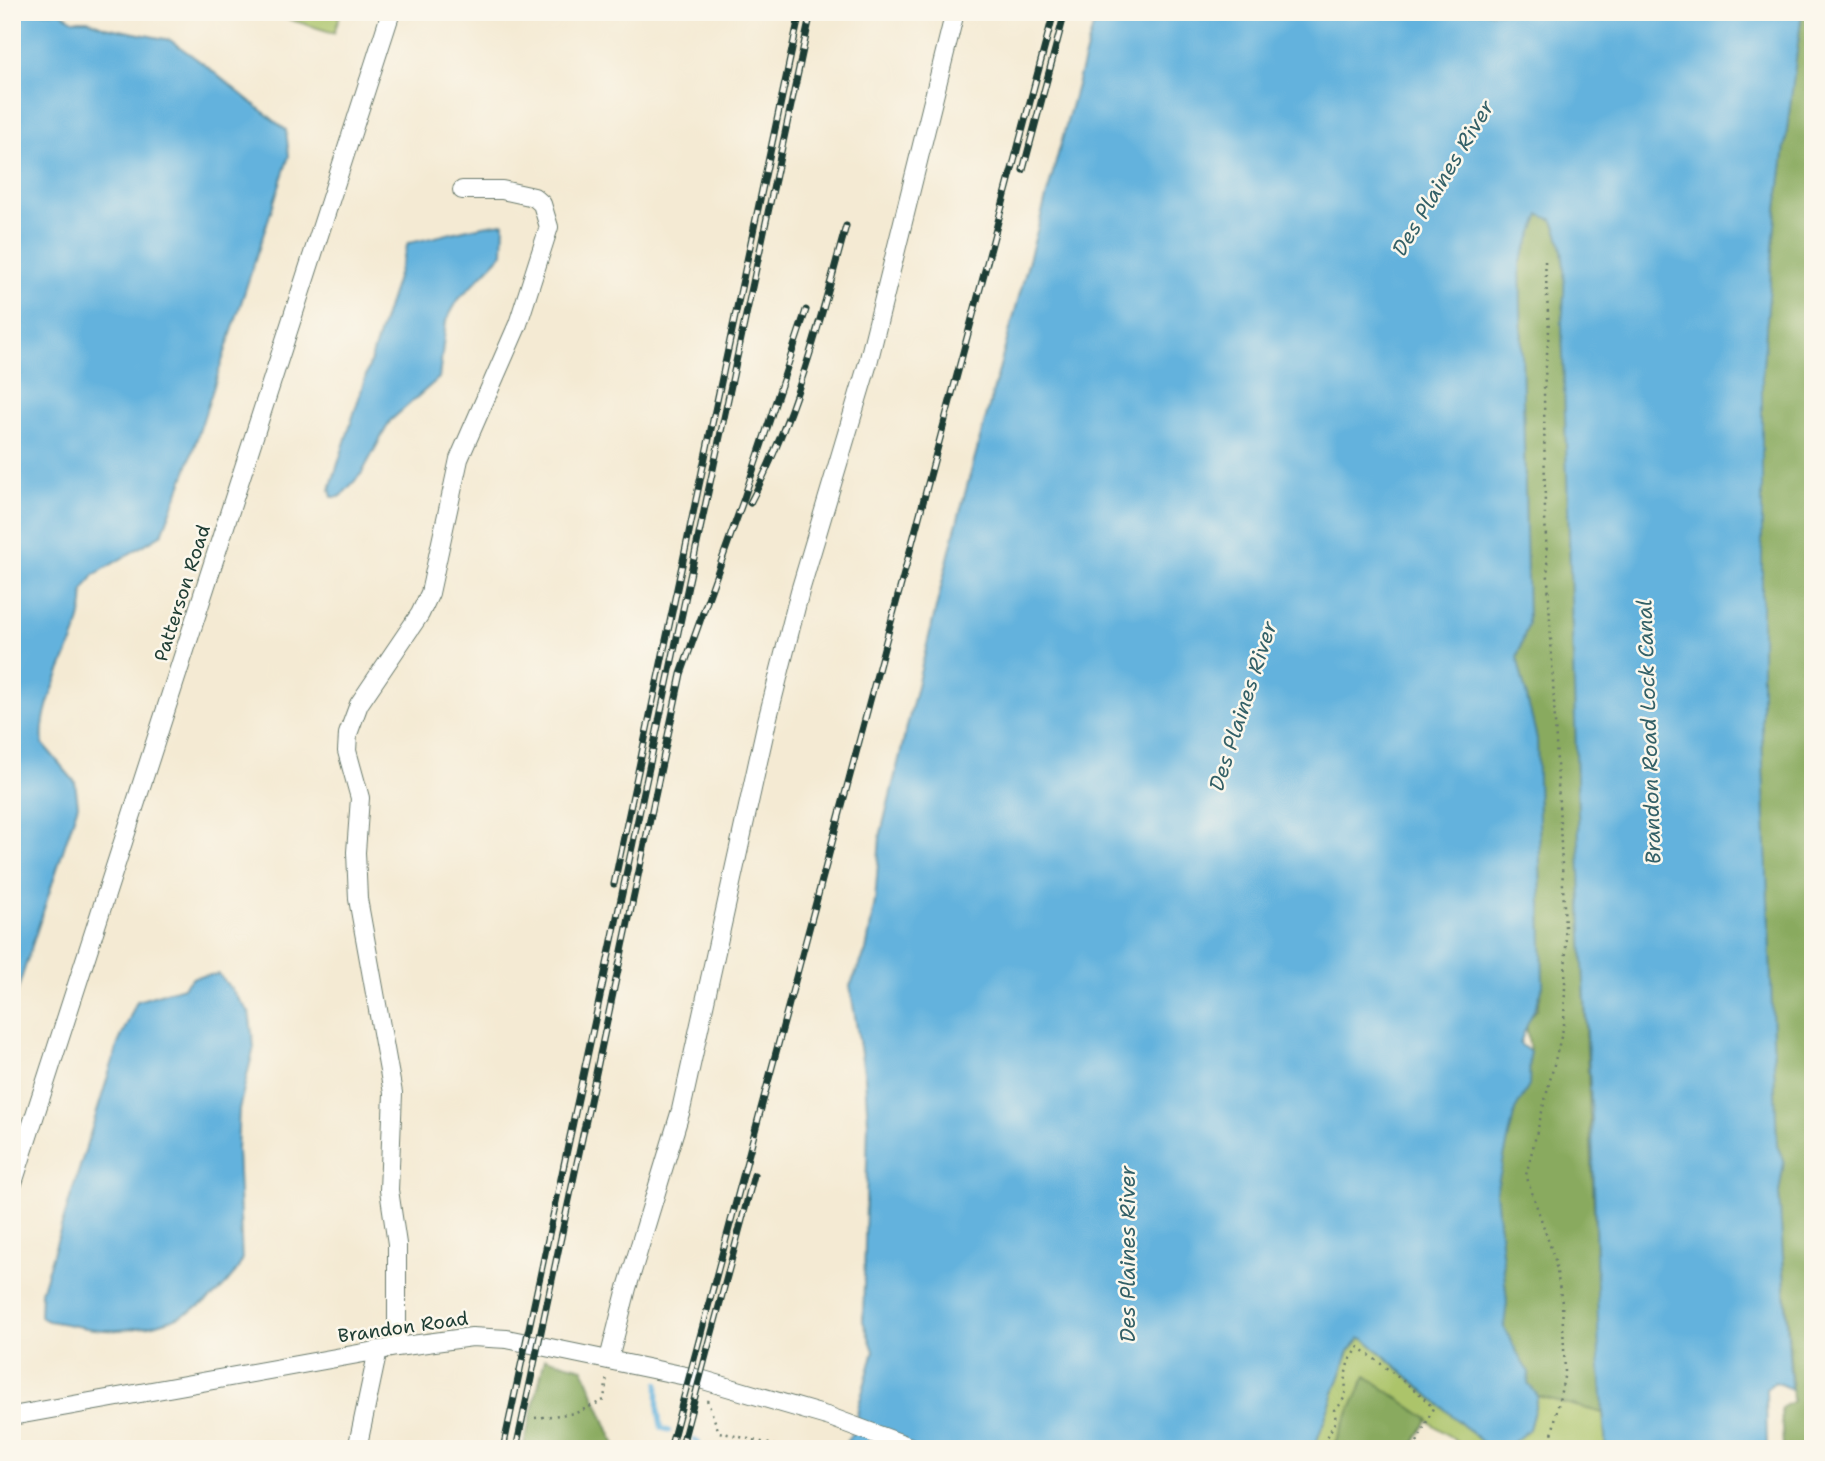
<svg xmlns="http://www.w3.org/2000/svg" width="1825" height="1461" font-family="'Shantell Sans',sans-serif">
  <style>
    .green { fill: #acc46a; stroke: #66804f; stroke-width: 2 }
    .forest { fill: #89aa5e; stroke: #547449; stroke-width: 2 }
    .water { fill: #63b2dd; stroke: #417888; stroke-width: 2 }
    .lines { fill: none; stroke-linecap: round; stroke-linejoin: round }
    .stream { stroke: #63b2dd; stroke-width: 4.5 }
    .minor-casing { stroke: #6a7a6c; stroke-width: 20 }
    .path { stroke: #6a7a6c; stroke-width: 2.5; stroke-dasharray: 2 5; stroke-linecap: butt }
    .minor { stroke: #fff; stroke-width: 18 }
    .rail-casing { stroke: #1f3d34; stroke-width: 7 }
    .rail { stroke: #fbf7ec; stroke-width: 4.5; stroke-dasharray: 13; stroke-linecap: butt }
    .labels { text-anchor: middle; dominant-baseline: central; stroke-width: 5; stroke-linejoin: round; paint-order: stroke }
    .street-label { font-size: 19px; fill: #1f3d34; stroke: #fbf7ec }
    .water-label { font-size: 21px; font-style: italic; fill: #336067; stroke: #fbf7ec }
  </style>
  <rect width="100%" height="100%" fill="#fbf7ec"/>
  <filter id="ink" filterUnits="userSpaceOnUse"><feTurbulence type="fractalNoise" baseFrequency=".0143" numOctaves="2"/><feDisplacementMap in="SourceGraphic" scale="14" xChannelSelector="R" yChannelSelector="G"/><feConvolveMatrix kernelMatrix="1 2 1 2 8 2 1 2 1" color-interpolation-filters="sRGB"/></filter>
  <filter id="wash" filterUnits="userSpaceOnUse"><feTurbulence type="fractalNoise" baseFrequency=".00686" numOctaves="4" result="noise"/><feDisplacementMap in="SourceGraphic" scale="28" xChannelSelector="R" yChannelSelector="G"/><feGaussianBlur stdDeviation="1.57" result="paint"/><feColorMatrix in="noise" values="0 0 0 0 0 0 0 0 0 0 0 0 0 0 0 0 0 1.4 0 .05"/><feComposite in="paint" operator="in"/></filter>
  <g filter="url(#wash)">
    <rect width="100%" height="100%" fill="#f4ead3"/>
    <path class="green" d="M265 12H341L334 33Z
      M1360 1338 1365 1339 1490 1449H1467L1366 1376 1332 1449H1314L1349 1351Z
      M1538 1396 1603 1413 1606 1449H1506L1529 1429Z"/>
    <path class="forest" d="M1802 12H1813V1449H1783L1781 1408 1793 1401 1779 1193 1784 1162 1777 1146 1762 737V377L1775 225Z
      M1540 214 1552 219C1568 249 1565 290 1562 324L1583 963 1603 1413 1538 1396 1528 1384 1529 1372C1517 1358 1514 1343 1503 1327L1507 1302 1496 1192 1515 1110 1529 1085 1530 1052 1526 1023 1537 1009 1543 985 1537 739 1517 657 1528 624 1520 264Z
      M545 1358 583 1368 615 1445 628 1449H523Z
      M1366 1376 1428 1419 1411 1449H1332Z"/>
    <path class="water" d="M12 12H60L73 20H88L105 27 170 40 201 62 286 130 289 156 186 472 162 534 94 575 83 591C88 635 37 694 43 744L75 782 78 805 12 1007Z
      M1097 12H1802L1775 225 1762 377V737L1777 1146 1784 1161 1779 1193 1791 1389 1775 1382 1766 1389 1767 1449H1606L1599 1356 1592 1119 1583 963 1562 324C1565 290 1568 249 1552 219L1540 215 1520 264 1528 624 1517 657 1537 739 1543 985C1538 1007 1526 1022 1520 1044L1530 1052 1529 1086 1515 1110 1496 1192 1507 1302 1504 1327C1514 1343 1517 1358 1529 1372L1528 1384 1538 1396 1529 1429 1506 1449H1490L1365 1339 1360 1338 1349 1351 1314 1449H842L857 1425 858 1408 874 1351 863 1321 868 1122 865 1078 850 986 866 951 875 901 880 837 955 530Z
      M504 223 503 253 458 300 446 321 439 378 390 421 362 473 340 497H332L330 489 408 243C441 237 470 226 504 223Z
      M219 974 249 1012 254 1047 239 1109 237 1149 242 1261C219 1306 168 1327 119 1330 96 1332 70 1324 48 1321L40 1317 41 1292 51 1260 118 1044 137 1001 183 987 194 977Z"/>
    <g class="lines">
      <path class="stream" d="M658 1383V1410L661 1428 669 1431
        M694 1440 699 1442 700 1449"/>
    </g>
  </g>
  <g filter="url(#ink)">
    <g class="lines">
      <g class="minor-casing">
        <path id="minor" d="M12 1186 391 12
          M397 1347V1244L389 1190 393 1093 358 899 356 852 360 798 347 751 348 734 359 704 420 614 430 593 459 459 518 324 549 227 542 204 534 197 502 190H462
          M609 1359 627 1288 681 1110 767 721 800 591 868 363 955 12
          M12 1416 397 1347 472 1337 507 1339 700 1379 830 1417 916 1449
          M357 1449 378 1350"/>
      </g>
      <path class="path" d="M1545 261 1549 330 1544 389 1545 518 1566 947 1564 1025 1526 1175 1555 1260 1562 1303 1565 1372 1549 1449
        M1807 1179 1813 1197
        M707 1400 719 1432 791 1449
        M535 1418 576 1413 604 1400 607 1376
        M1321 1449 1336 1420 1334 1410C1351 1398 1343 1384 1347 1367 1349 1360 1355 1353 1359 1347L1420 1394 1433 1408 1414 1449"/>
      <use href="#minor" class="minor"/>
      <g class="rail-casing">
        <path id="rail" d="M1023 170 1065 12
          M750 503C796 416 820 321 846 226
          M614 884 800 12
          M503 1449 811 12
          M516 1449 681 674 743 501 806 310
          M670 1449 1054 12
          M681 1449 754 1175"/>
      </g>
      <use href="#rail" class="rail"/>
    </g>
  </g>
  <g class="labels">
    <g class="street-label">
      <text transform="translate(182 593) rotate(-72)">Patterson Road</text>
      <text transform="translate(403 1327) rotate(-8)">Brandon Road</text>
    </g>
    <g class="water-label">
      <text transform="translate(1443 178) rotate(-59)">Des Plaines River</text>
      <text transform="translate(1243 706) rotate(-72)">Des Plaines River</text>
      <text transform="translate(1649 732) rotate(-92)">Brandon Road Lock Canal</text>
      <text transform="translate(1128 1254) rotate(-90)">Des Plaines River</text>
    </g>
  </g>
  <rect width="1825" height="1461" fill="none" stroke="#fbf7ec" stroke-width="42"/>
</svg>
